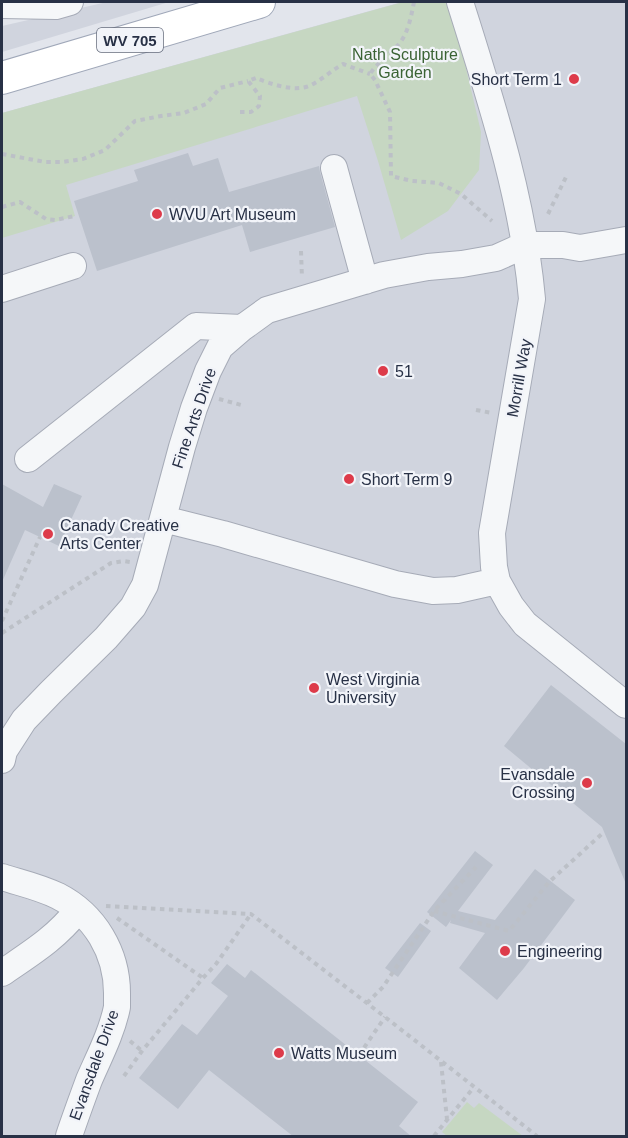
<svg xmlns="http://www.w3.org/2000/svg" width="628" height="1138" font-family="Helvetica,sans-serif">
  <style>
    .built { fill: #d0d4de }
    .green { fill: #c6d7c2 }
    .building { fill: #bbc1cc }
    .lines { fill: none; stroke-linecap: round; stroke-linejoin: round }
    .minor-casing { stroke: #a6abb7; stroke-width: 28 }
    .major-casing { stroke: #a0a8b9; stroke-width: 34 }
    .path { stroke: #bcc0c7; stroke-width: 4; stroke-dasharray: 4.5 4.5; stroke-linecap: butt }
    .minor { stroke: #f5f7f9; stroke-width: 26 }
    .major { stroke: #fff; stroke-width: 32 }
    .poi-dot { fill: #dd3b4a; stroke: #f2f4f9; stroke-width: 2 }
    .labels { text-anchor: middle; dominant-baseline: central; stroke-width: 4.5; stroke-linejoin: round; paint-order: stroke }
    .shield { fill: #f2f4f9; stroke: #656c7c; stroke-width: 1.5 }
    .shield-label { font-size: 15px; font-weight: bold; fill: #283146 }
    .park-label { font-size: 16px; fill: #3a6334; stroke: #f2f4f9 }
    .poi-label { font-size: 16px; fill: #283146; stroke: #f2f4f9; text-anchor: start }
    .street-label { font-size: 16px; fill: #283146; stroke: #f2f4f9 }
  </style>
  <rect width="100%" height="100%" fill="#e2e5ec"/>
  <path class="built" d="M107 2H169L2 52V26Z
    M402 2H626V1136H2V113Z"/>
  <path class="green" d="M403 2H446L461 47 481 132 479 170 448 211 401 240 378 161 357 96 66 185 75 216 2 238V113Z
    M467 1102 474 1108 479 1103 523 1136H447L442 1132Z"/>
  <path class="building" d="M188 153 193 166 218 158 229 192 319 166 320 172 335 227 250 252 242 225 97 271 74 201 138 181 134 170Z
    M2 484 43 507 54 484 82 496 59 546 25 530 2 582Z
    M551 685 626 744V884L602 827 504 746Z
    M475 851 493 865 458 911 495 920 535 869 575 900 524 968 497 1000 459 968 485 933 450 923 451 920 446 927 427 912Z
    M420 923 431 931 398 977 385 968Z
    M227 964 245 978 251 970 418 1102 399 1126 412 1137H294L209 1070 178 1109 139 1078 182 1024 197 1035 228 996 211 983Z"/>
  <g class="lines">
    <g class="minor-casing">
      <path id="minor" d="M460 2C490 98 523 197 532 299L492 533 494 567 497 581 511 606 525 624 626 705
        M2 5 56 6 70 2
        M334 168 365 281
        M2 289 73 266
        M28 459 196 326 242 328
        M163 519 223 534 395 584 433 591 457 590 497 581
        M2 760 4 751 24 720 51 692 106 638 133 607 145 585 182 447 194 408 208 371 220 347 242 328 267 310 384 275 428 267 462 264 496 258 525 245H563L580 248 626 240
        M2 877C21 883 40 887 58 896 95 915 117 953 117 993 117 998 117 1003 117 1007 112 1032 99 1057 89 1080 82 1099 75 1118 69 1136
        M2 973C31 953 55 939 78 910"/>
    </g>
    <g class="major-casing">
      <path id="major" d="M2 78 259 2"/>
    </g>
    <path class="path" d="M414 2C411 17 408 35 397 46 388 56 377 63 370 74L375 80 390 112 391 176 412 181 439 183 461 194 492 221
      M240 112H251L259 106 260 96 248 81 256 78C271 84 295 93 311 85 323 79 332 70 343 64L370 74
      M2 154 45 162H62L83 159 105 150 135 121 161 116 184 113 206 104 220 88 248 81
      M2 207 20 202 46 219 55 220 75 216
      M548 214 567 175
      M301 251 302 278
      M219 399 245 406
      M476 410 492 413
      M2 621 40 537
      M2 633 111 563 124 561 130 562
      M106 906 251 914 385 1017 537 1136
      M434 911 509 931 549 882 604 832
      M117 918 203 978
      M367 1003 383 987 434 911 476 867
      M130 1041 142 1051
      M359 1055 385 1017
      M441 1062 447 1119
      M124 1076 142 1051 203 978 216 964 251 914
      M434 1136 474 1087"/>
    <use href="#minor" class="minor"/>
    <use href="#major" class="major"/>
  </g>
  <g class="poi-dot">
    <circle cx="574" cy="79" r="6"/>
    <circle cx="157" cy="214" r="6"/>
    <circle cx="383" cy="371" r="6"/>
    <circle cx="349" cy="479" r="6"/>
    <circle cx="48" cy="534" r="6"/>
    <circle cx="314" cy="688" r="6"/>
    <circle cx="587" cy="783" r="6"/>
    <circle cx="505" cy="951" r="6"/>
    <circle cx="279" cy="1053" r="6"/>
  </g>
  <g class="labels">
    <rect class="shield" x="97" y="28" width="66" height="24" rx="4.5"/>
    <g class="shield-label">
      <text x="130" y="40">WV 705</text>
    </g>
    <g class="park-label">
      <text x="405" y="54">Nath Sculpture<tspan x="405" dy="18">Garden</tspan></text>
    </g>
    <g class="poi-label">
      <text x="562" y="79" text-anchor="end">Short Term 1</text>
      <text x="169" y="214">WVU Art Museum</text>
      <text x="395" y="371">51</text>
      <text x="361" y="479">Short Term 9</text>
      <text x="60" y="525">Canady Creative<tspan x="60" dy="18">Arts Center</tspan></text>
      <text x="326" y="679">West Virginia<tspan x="326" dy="18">University</tspan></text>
      <text x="575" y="774" text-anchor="end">Evansdale<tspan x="575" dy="18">Crossing</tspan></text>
      <text x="517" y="951">Engineering</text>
      <text x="291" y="1053">Watts Museum</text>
    </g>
    <g class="street-label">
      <text transform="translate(519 378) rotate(-80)">Morrill Way</text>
      <text transform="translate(194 418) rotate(-71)">Fine Arts Drive</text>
      <text transform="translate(94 1065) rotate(-70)">Evansdale Drive</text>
    </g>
  </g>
  <rect width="628" height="1138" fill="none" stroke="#283146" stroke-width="6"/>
</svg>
